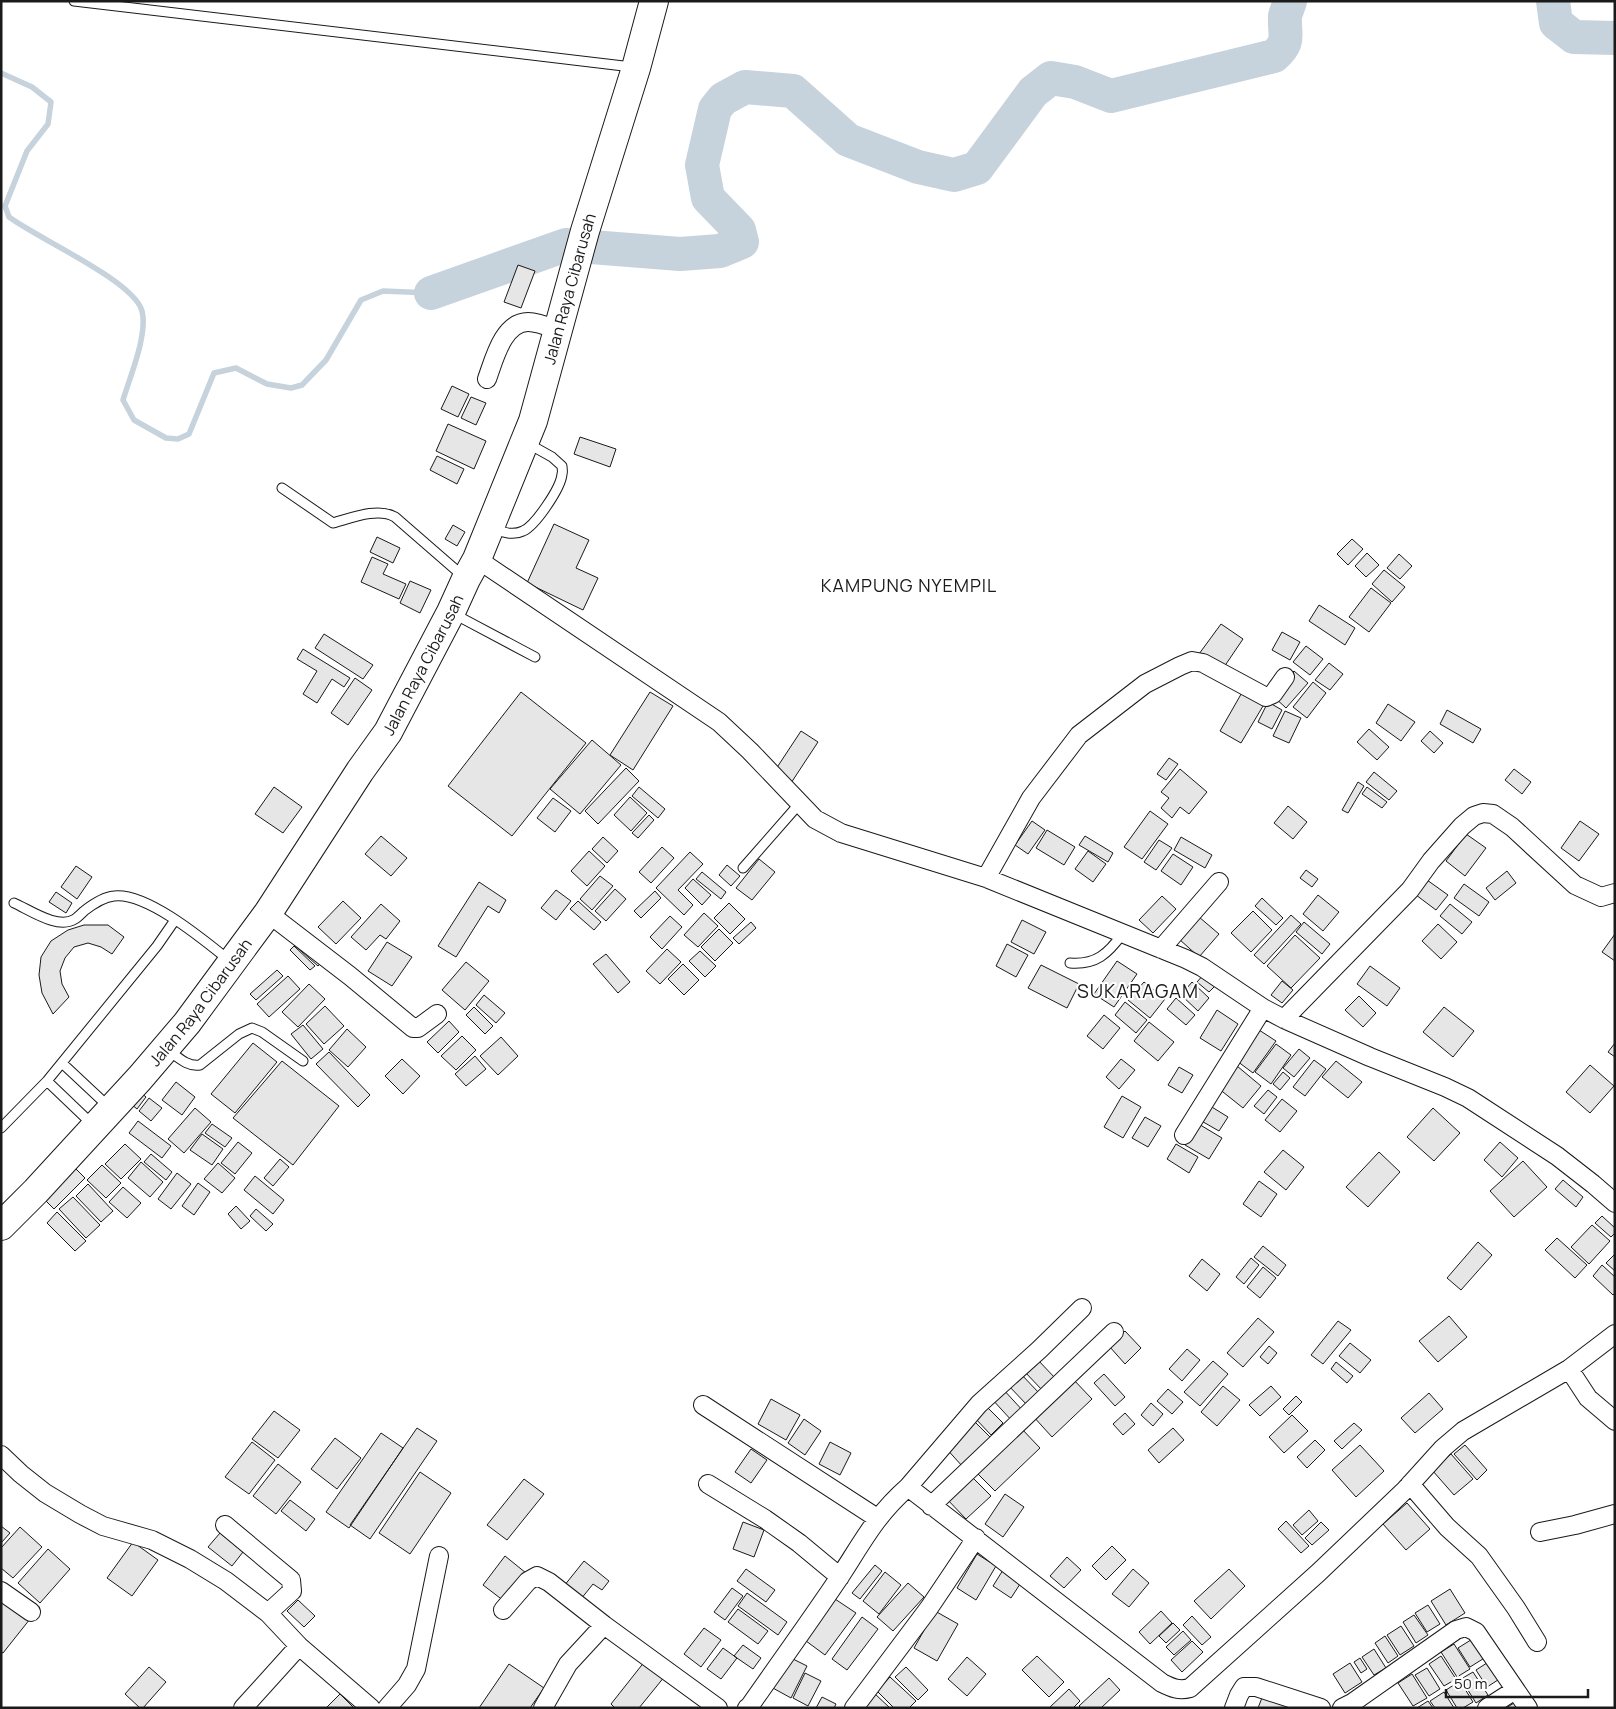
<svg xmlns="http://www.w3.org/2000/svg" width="1616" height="1709" font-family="Manrope,sans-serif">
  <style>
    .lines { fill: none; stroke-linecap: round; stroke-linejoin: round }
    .stream { stroke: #c6d2dc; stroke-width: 5.5 }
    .river { stroke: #c6d2dc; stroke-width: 34 }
    .building { fill: #e6e6e6; stroke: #1a1a1a }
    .service-casing { stroke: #1a1a1a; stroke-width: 11 }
    .minor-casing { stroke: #1a1a1a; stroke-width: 20 }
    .primary-casing { stroke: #1a1a1a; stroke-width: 30 }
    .service { stroke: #fff; stroke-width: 9 }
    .minor { stroke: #fff; stroke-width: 18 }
    .primary { stroke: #fff; stroke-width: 28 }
    .labels { text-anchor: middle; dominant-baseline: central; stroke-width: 4; stroke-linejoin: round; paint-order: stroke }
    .street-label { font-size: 16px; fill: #1a1a1a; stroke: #fff }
    .neighbourhood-label { font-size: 18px; letter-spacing: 1px; fill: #1a1a1a; stroke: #fff }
    .quarter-label { font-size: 19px; letter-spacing: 1px; fill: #1a1a1a; stroke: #fff }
  </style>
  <rect width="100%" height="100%" fill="#fff"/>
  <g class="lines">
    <path class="stream" d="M1 73 32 87 51 102 48 124 27 151 5 206 9 217C37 238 134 281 142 311 148 334 130 377 123 400L134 420 166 438 178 439 189 434 214 373 236 368 267 384 291 388 302 385 326 360 361 300 383 291 431 293"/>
    <path class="river" d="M1553 1 1556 23 1574 37 1615 38
      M431 293 566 245 680 254 720 251 742 242 739 230 708 198 702 165 715 109 723 99 745 87 793 91 848 140 918 167 954 175 977 168 1033 92 1051 78 1075 82 1111 96 1274 56C1291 41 1284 36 1285 16 1286 11 1289 6 1290 1"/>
  </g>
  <path class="building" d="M518 265 535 271 521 308 504 302Z
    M452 386 469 394 458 417 441 409Z
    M471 397 486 403 476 425 461 418Z
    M448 424 486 441 474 469 436 451Z
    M580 437 616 449 610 467 574 454Z
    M437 456 464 469 457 484 430 470Z
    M554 524 589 540 576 568 598 578 583 610 527 583Z
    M453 525 465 532 457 546 445 539Z
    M377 537 400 548 393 563 370 552Z
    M1352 539 1363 549 1348 565 1337 554Z
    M1367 553 1379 565 1366 577 1355 566Z
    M1399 554 1412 566 1400 579 1387 568Z
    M372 557 388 564 383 574 406 584 399 599 361 582Z
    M1384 570 1405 587 1392 602 1372 584Z
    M410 581 431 590 420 613 400 603Z
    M1371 588 1391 603 1369 632 1349 617Z
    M1319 605 1355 628 1345 645 1309 621Z
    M1221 624 1243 639 1222 670 1199 654Z
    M1282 632 1300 642 1290 660 1272 650Z
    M324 634 373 665 363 679 315 648Z
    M1306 646 1323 659 1310 675 1293 662Z
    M303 649 350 678 344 687 332 679 317 703 303 694 317 671 297 659Z
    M1329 663 1343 674 1330 690 1315 680Z
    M1294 671 1308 683 1286 708 1273 696Z
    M355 678 372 690 348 725 331 713Z
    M1313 682 1326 693 1307 718 1293 707Z
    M1244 689 1266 701 1241 743 1220 731Z
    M521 692 586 743 512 836 448 786Z
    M650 692 673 706 633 770 610 755Z
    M1268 702 1282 710 1272 729 1258 722Z
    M1388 704 1415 722 1401 741 1376 723Z
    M1447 710 1481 729 1473 743 1440 724Z
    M1285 711 1301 718 1289 743 1273 736Z
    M1369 729 1389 747 1377 760 1357 742Z
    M801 731 818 742 791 783 774 772Z
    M1430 731 1443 743 1434 753 1421 741Z
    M592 740 621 765 580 814 550 789Z
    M1169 758 1178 764 1166 780 1157 774Z
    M626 768 639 781 598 824 585 811Z
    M1180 769 1207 792 1189 814 1180 807 1172 818 1161 808 1169 798 1161 792Z
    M1514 769 1531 782 1522 794 1505 780Z
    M1374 772 1397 791 1389 800 1366 782Z
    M1358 782 1364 786 1348 813 1342 810Z
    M274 787 302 807 283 833 255 814Z
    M639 787 665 809 658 818 632 796Z
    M1367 787 1387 802 1382 808 1362 794Z
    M630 797 647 813 631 831 614 815Z
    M553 798 571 811 555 832 537 818Z
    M1288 806 1307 822 1293 839 1274 823Z
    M1150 811 1168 824 1142 859 1124 847Z
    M649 815 654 820 638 838 632 833Z
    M1032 821 1045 830 1028 854 1015 845Z
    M1580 821 1599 834 1579 861 1561 848Z
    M1047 830 1075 847 1064 865 1036 848Z
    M1466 834 1486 848 1465 876 1446 861Z
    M381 836 407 858 391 876 365 854Z
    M1085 836 1113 853 1108 862 1079 845Z
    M603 837 618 851 607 863 592 849Z
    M1181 837 1212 855 1205 868 1174 850Z
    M1159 840 1172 848 1156 870 1144 862Z
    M662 847 674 858 651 883 639 872Z
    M589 851 605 866 587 886 571 871Z
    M1088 851 1106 864 1093 882 1075 869Z
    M690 852 703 864 678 890 693 905 684 915 656 888Z
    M1173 854 1193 867 1181 885 1161 871Z
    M759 859 775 872 752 900 736 888Z
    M727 865 740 876 731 886 719 875Z
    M76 866 92 877 77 899 61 887Z
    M1306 870 1318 879 1312 887 1300 878Z
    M1507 871 1516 883 1495 900 1486 888Z
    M702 872 726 892 721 899 696 879Z
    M600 876 613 886 592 910 580 899Z
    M693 879 711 895 702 905 685 888Z
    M1427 880 1448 895 1436 910 1416 895Z
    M479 882 506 900 499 913 488 906 456 957 438 946Z
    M1464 884 1489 902 1479 916 1454 898Z
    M615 889 626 899 606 921 595 911Z
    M556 890 571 901 556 920 541 908Z
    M655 891 661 898 641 918 634 911Z
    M56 892 72 903 66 913 49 902Z
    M1318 895 1339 912 1323 931 1303 914Z
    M1162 896 1176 909 1153 933 1139 920Z
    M1262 898 1283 918 1276 925 1255 906Z
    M343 901 361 918 336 944 318 927Z
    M578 901 601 922 594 930 570 909Z
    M729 903 745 919 730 934 714 918Z
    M381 904 400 921 386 939 380 935 366 950 351 937Z
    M1450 904 1472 922 1462 934 1440 916Z
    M1253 911 1272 930 1251 952 1231 933Z
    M704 913 718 926 698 947 684 935Z
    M1291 915 1301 924 1264 964 1254 955Z
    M670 916 682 927 662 949 650 937Z
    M1199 917 1219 934 1199 957 1179 939Z
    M1022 920 1046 932 1034 954 1011 942Z
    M751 922 756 928 739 944 733 938Z
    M1304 922 1330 944 1322 954 1296 932Z
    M1438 924 1457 942 1441 959 1422 941Z
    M84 925H108L124 937 112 954 101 947 88 943 74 947 65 958 60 971 62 984 69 997 53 1014 42 993 39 975 41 957 51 941 68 930Z
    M719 929 733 943 715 961 701 947Z
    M1615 934V961L1602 952Z
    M1295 935 1320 958 1291 988 1267 966Z
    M298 937 324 959 318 966 293 944Z
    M387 942 412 957 392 986 368 971Z
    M1007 944 1028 955 1016 977 996 966Z
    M294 946 315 966 310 970 290 950Z
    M667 949 681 962 660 984 646 971Z
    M700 951 716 966 705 977 689 961Z
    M606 954 630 982 618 993 593 964Z
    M1117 961 1137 974 1114 1007 1094 994Z
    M466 962 489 981 465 1010 442 990Z
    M683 964 699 980 684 995 668 979Z
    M1041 965 1079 984 1067 1008 1028 988Z
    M1370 966 1400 988 1387 1006 1357 984Z
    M277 970 283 976 256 1000 250 994Z
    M1204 974 1216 985 1209 992 1197 982Z
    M288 976 300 989 269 1017 257 1004Z
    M1282 981 1293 990 1282 1003 1271 995Z
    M1144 982 1165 999 1150 1018 1128 1000Z
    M1192 982 1209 998 1198 1011 1181 995Z
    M309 984 325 999 298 1027 282 1012Z
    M484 995 505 1013 496 1023 476 1005Z
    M1359 996 1376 1013 1363 1027 1345 1010Z
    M1176 998 1195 1015 1186 1025 1167 1009Z
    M1125 1002 1147 1020 1136 1033 1115 1015Z
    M325 1006 344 1026 324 1044 306 1024Z
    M474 1007 493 1026 485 1034 466 1015Z
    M1444 1007 1474 1031 1453 1057 1423 1032Z
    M1217 1010 1238 1024 1221 1051 1200 1038Z
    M1104 1015 1120 1028 1103 1049 1087 1036Z
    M449 1021 459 1032 438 1053 427 1042Z
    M1149 1022 1174 1042 1158 1061 1134 1041Z
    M303 1025 323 1049 311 1059 291 1034Z
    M347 1029 366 1047 348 1067 329 1050Z
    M1259 1030 1276 1041 1253 1073 1237 1061Z
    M462 1036 476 1050 456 1070 441 1056Z
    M501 1037 518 1056 498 1075 480 1056Z
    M253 1043 277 1062 235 1113 211 1094Z
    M1615 1043V1057L1608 1052Z
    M1276 1044 1291 1055 1271 1084 1255 1072Z
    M1299 1049 1310 1058 1294 1077 1283 1068Z
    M329 1052 370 1095 358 1107 316 1064Z
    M475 1056 486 1069 466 1086 455 1074Z
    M402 1059 420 1076 403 1094 385 1076Z
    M1121 1059 1135 1070 1119 1089 1106 1077Z
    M1314 1060 1326 1069 1305 1096 1293 1087Z
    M282 1061 339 1106 293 1165 233 1118Z
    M1336 1061 1362 1082 1348 1098 1322 1077Z
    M1590 1065 1614 1086 1590 1113 1566 1092Z
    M1237 1066 1261 1086 1243 1108 1218 1088Z
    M1179 1067 1193 1075 1182 1093 1168 1085Z
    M1283 1072 1290 1078 1280 1090 1273 1084Z
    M176 1082 195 1097 182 1115 162 1100Z
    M1268 1090 1277 1097 1264 1114 1254 1106Z
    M140 1092 146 1097 137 1109 131 1104Z
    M1122 1096 1141 1107 1123 1138 1104 1127Z
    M149 1098 162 1108 151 1121 139 1111Z
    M1282 1099 1297 1111 1280 1132 1265 1120Z
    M1207 1104 1228 1117 1219 1131 1198 1119Z
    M195 1108 211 1122 184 1153 168 1139Z
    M1433 1108 1460 1133 1434 1161 1407 1137Z
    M1145 1117 1161 1126 1148 1147 1132 1138Z
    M138 1121 171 1146 162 1158 129 1133Z
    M1197 1123 1222 1138 1209 1159 1185 1145Z
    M212 1124 232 1138 225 1147 205 1133Z
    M202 1134 223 1149 212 1165 190 1150Z
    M238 1142 252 1153 235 1174 221 1163Z
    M1500 1142 1518 1158 1502 1177 1484 1160Z
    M125 1144 141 1159 121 1179 105 1164Z
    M1176 1144 1198 1157 1189 1173 1167 1159Z
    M1283 1150 1304 1167 1286 1190 1264 1172Z
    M1379 1152 1400 1172 1368 1207 1346 1187Z
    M151 1154 172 1172 166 1180 144 1162Z
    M280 1159 289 1167 273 1186 264 1178Z
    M1523 1161 1547 1187 1514 1217 1490 1191Z
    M141 1162 163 1182 150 1197 128 1178Z
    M218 1163 235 1178 222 1193 204 1179Z
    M102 1165 121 1183 106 1198 87 1180Z
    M73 1166 85 1178 54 1209 42 1197Z
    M177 1173 191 1184 171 1209 158 1199Z
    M255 1176 284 1200 273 1214 244 1190Z
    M1563 1180 1583 1197 1576 1207 1555 1189Z
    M1259 1181 1277 1194 1261 1217 1243 1204Z
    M198 1183 210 1192 194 1215 182 1206Z
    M88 1184 113 1211 101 1222 76 1196Z
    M123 1187 141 1203 127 1218 109 1202Z
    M73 1197 100 1225 86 1238 59 1209Z
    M236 1206 250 1221 241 1229 228 1214Z
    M256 1209 273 1224 266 1231 250 1216Z
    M57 1212 86 1241 75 1251 47 1223Z
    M1602 1216 1615 1228V1233L1611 1237 1595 1223Z
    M1592 1225 1610 1241 1589 1264 1571 1247Z
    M1557 1238 1587 1265 1575 1278 1545 1250Z
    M1478 1242 1492 1255 1461 1290 1447 1278Z
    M1263 1246 1286 1265 1278 1276 1254 1257Z
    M1615 1254V1271L1606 1263Z
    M1251 1258 1259 1265 1244 1284 1236 1277Z
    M1202 1259 1220 1274 1207 1291 1189 1276Z
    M1602 1265 1615 1277V1293L1613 1295 1593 1276Z
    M1263 1267 1276 1278 1260 1298 1247 1287Z
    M1449 1316 1467 1337 1438 1362 1419 1341Z
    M1258 1318 1274 1332 1243 1367 1227 1353Z
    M1338 1321 1351 1330 1323 1364 1311 1355Z
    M1125 1331 1141 1348 1125 1364 1109 1346Z
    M1350 1343 1371 1360 1360 1373 1339 1356Z
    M1269 1346 1277 1353 1268 1364 1260 1357Z
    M1187 1349 1200 1360 1182 1381 1169 1369Z
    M1037 1359 1056 1379 1043 1391 1024 1371Z
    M1213 1361 1228 1374 1200 1406 1184 1392Z
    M1336 1362 1353 1376 1347 1383 1331 1369Z
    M1019 1372 1040 1394 1028 1406 1007 1384Z
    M1104 1374 1125 1397 1115 1406 1094 1383Z
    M1072 1378 1092 1399 1052 1437 1032 1415Z
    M1223 1386 1240 1400 1217 1426 1201 1412Z
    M1271 1386 1281 1397 1260 1416 1249 1405Z
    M1002 1388 1024 1412 1013 1422 991 1398Z
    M1168 1389 1183 1402 1172 1414 1157 1401Z
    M1429 1393 1443 1409 1415 1433 1401 1418Z
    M1296 1396 1302 1402 1289 1415 1283 1409Z
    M771 1399 800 1415 786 1440 758 1424Z
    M1151 1403 1163 1414 1153 1426 1141 1415Z
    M986 1406 1003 1423 991 1435 974 1417Z
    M274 1411 300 1430 278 1458 252 1439Z
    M1125 1413 1135 1424 1123 1435 1113 1424Z
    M1292 1415 1308 1431 1284 1453 1269 1437Z
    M804 1419 821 1431 805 1455 788 1443Z
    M972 1419 992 1439 963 1467 944 1446Z
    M1354 1423 1362 1430 1342 1449 1334 1441Z
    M1020 1427 1040 1448 995 1491 974 1470Z
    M417 1428 437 1441 370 1539 350 1525Z
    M1173 1428 1184 1440 1159 1463 1148 1450Z
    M381 1433 403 1448 349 1528 326 1512Z
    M335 1438 361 1458 337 1489 311 1469Z
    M1315 1440 1325 1450 1307 1468 1297 1457Z
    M252 1442 275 1460 249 1494 225 1477Z
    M830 1442 851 1453 840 1475 819 1464Z
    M1360 1445 1384 1471 1356 1497 1332 1470Z
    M1465 1445 1487 1470 1477 1480 1454 1454Z
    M751 1449 767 1460 751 1483 735 1472Z
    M1451 1454 1473 1479 1454 1495 1432 1470Z
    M278 1464 301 1482 276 1514 253 1496Z
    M420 1472 451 1493 410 1554 379 1533Z
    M969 1474 991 1496 966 1519 945 1497Z
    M524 1479 544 1494 507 1540 487 1525Z
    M1005 1494 1024 1507 1003 1537 985 1524Z
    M290 1500 315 1519 306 1531 281 1511Z
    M1407 1503 1430 1529 1406 1550 1383 1524Z
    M1309 1510 1318 1521 1302 1535 1293 1525Z
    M1286 1521 1309 1546 1301 1553 1278 1529Z
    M743 1522 764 1530 754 1557 733 1549Z
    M1321 1522 1329 1530 1312 1545 1305 1538Z
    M1 1526 10 1533 1 1543Z
    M20 1527 42 1547 13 1578 1 1568V1548Z
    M220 1533 243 1552 232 1566 208 1547Z
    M133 1542 158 1560 132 1596 107 1578Z
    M1112 1546 1126 1560 1106 1580 1092 1566Z
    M48 1549 70 1569 40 1603 18 1583Z
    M977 1554 996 1566 976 1600 957 1588Z
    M505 1556 526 1573 504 1601 483 1585Z
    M1067 1557 1081 1570 1064 1588 1050 1576Z
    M584 1561 609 1581 602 1590 593 1584 581 1599 564 1586Z
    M875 1565 882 1571 860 1599 852 1593Z
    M746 1569 775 1590 766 1602 737 1581Z
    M1133 1569 1149 1583 1129 1607 1112 1594Z
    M1229 1569 1245 1586 1211 1619 1194 1601Z
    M1003 1570 1022 1581 1011 1598 993 1586Z
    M885 1572 901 1585 879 1614 863 1601Z
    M908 1583 924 1597 893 1631 877 1617Z
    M732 1588 743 1596 725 1620 714 1612Z
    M1450 1589 1465 1613 1446 1625 1431 1601Z
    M747 1593 787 1622 778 1635 738 1606Z
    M832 1597 856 1613 825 1655 802 1638Z
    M5 1599 30 1619 3 1653 1 1652V1603Z
    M298 1600 315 1616 304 1627 287 1611Z
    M1428 1605 1440 1624 1427 1632 1415 1613Z
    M738 1609 768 1631 758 1644 728 1622Z
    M935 1611 958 1624 937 1661 914 1648Z
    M1161 1611 1172 1623 1150 1644 1139 1632Z
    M1414 1615 1428 1635 1416 1643 1403 1622Z
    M1192 1616 1211 1637 1202 1645 1183 1625Z
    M862 1617 878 1629 847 1670 832 1659Z
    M1173 1623 1180 1630 1166 1643 1159 1636Z
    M1401 1626 1414 1646 1400 1655 1387 1635Z
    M704 1628 721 1640 701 1667 684 1654Z
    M1183 1631 1191 1640 1174 1655 1166 1647Z
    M1385 1636 1398 1656 1388 1663 1375 1643Z
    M1474 1638 1486 1657 1470 1667 1458 1648Z
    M1192 1641 1203 1652 1182 1672 1171 1660Z
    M1454 1644 1470 1669 1457 1677 1441 1652Z
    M743 1645 761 1658 753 1669 734 1656Z
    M723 1648 737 1658 721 1679 707 1669Z
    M1374 1649 1386 1668 1374 1675 1362 1657Z
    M787 1656 807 1666 791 1698 771 1687Z
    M1037 1656 1064 1682 1049 1697 1022 1670Z
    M1441 1656 1456 1679 1444 1686 1429 1664Z
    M967 1657 986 1674 967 1696 948 1679Z
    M1360 1658 1367 1669 1361 1673 1354 1662Z
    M645 1661 665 1676 639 1708H615L611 1704Z
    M1490 1661 1501 1678 1487 1687 1476 1670Z
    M1350 1663 1362 1682 1345 1693 1333 1674Z
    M509 1664 544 1688 530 1708H479Z
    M149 1667 166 1682 143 1708H140L125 1694Z
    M906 1667 928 1690 918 1700 895 1677Z
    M1427 1668 1440 1689 1429 1696 1415 1675Z
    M1473 1672 1488 1695 1476 1703 1461 1679Z
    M805 1673 821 1681 808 1706 793 1698Z
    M1412 1674 1427 1698 1413 1706 1398 1683Z
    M890 1677 916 1701 909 1708H894L877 1691Z
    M1109 1678 1120 1690 1101 1708H1081L1079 1706Z
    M1460 1681 1473 1702 1463 1708H1457L1446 1690Z
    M1069 1689 1080 1701 1073 1708H1049Z
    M1265 1690 1299 1708H1258Z
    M1444 1692 1454 1708H1435L1430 1701Z
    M874 1693 890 1708H859Z
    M340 1694 354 1708H326Z
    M822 1697 836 1704 834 1708H816Z
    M1428 1701 1433 1708H1417Z
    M1514 1703 1517 1708H1506Z"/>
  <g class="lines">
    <g class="service-casing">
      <path id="service" d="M74 1 632 67
        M282 488 333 523C351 518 378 507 395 517L464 577
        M493 529C503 532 513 536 523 531 535 526 561 488 562 474 563 472 562 469 562 466L552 457 527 443
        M454 614 535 657
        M743 868 800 803
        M14 903C30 910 58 930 75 919 78 917 81 914 84 911 93 904 103 897 114 896 147 892 205 941 230 961
        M1070 963C1096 965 1108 954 1123 933
        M168 1050C178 1057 187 1067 200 1065L239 1034 252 1028 262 1032 303 1061
        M62 1063 109 1107
        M47 1081 93 1125
        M1 1128 47 1081 157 946 175 920"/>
    </g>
    <g class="minor-casing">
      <path id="minor" d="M487 379C494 360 503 322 528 322 539 322 549 327 559 331
        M477 559 719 722 750 751 815 819 841 833 986 878 1186 959 1202 967 1263 1008 1284 1019 1370 1057 1445 1087 1468 1098 1557 1156 1593 1184 1615 1203
        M986 878 1031 798 1079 735 1145 684 1180 666 1192 661 1203 663 1266 697 1273 694 1285 677
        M268 913 350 976 413 1028H418L437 1014
        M1161 949 1219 882
        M1284 1019 1410 890 1431 861 1462 826 1474 816 1483 813 1493 814 1512 827 1575 885 1601 897 1615 893
        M1184 1135 1263 1008
        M1569 1369 1588 1398 1615 1421
        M703 1405 877 1518
        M1 1455 21 1474 45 1493 80 1514 103 1526 152 1540 190 1559 226 1581 268 1613 299 1646 371 1708
        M708 1484 765 1519 799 1543 840 1577
        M1410 1484 1447 1527 1479 1556 1516 1608 1537 1642
        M908 1487 979 1404 1039 1350 1082 1308
        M931 1506 1114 1332
        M225 1525 291 1580 292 1591 268 1613
        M1540 1532 1575 1525 1615 1514
        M1 1591 31 1612
        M503 1610 528 1581 537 1576 549 1582 604 1625
        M243 1708 299 1646
        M387 1708 407 1685 416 1669 439 1556
        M543 1708 568 1664 604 1625 718 1708
        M747 1708 749 1707C779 1664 810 1621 839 1578 862 1543 875 1516 908 1487L1162 1683C1172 1688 1179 1691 1190 1688L1318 1573 1405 1490 1443 1448 1463 1431 1569 1369 1615 1334
        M854 1708 929 1608 976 1538
        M1234 1708 1239 1695 1244 1687H1256L1321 1708
        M1342 1708 1352 1703 1456 1630 1466 1627 1476 1632 1528 1708
        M1487 1708 1515 1690"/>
    </g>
    <g class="primary-casing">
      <g id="primary">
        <path id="s1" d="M1 1226 36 1191 140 1078 187 1023 268 913 360 771 388 732 451 612 466 579 477 559 533 421 585 231 636 68 654 1"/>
      </g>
    </g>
    <use href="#service" class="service"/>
    <use href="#minor" class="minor"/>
    <use href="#primary" class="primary"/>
  </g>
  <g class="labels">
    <g class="street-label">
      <text stroke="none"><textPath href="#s1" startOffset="1110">Jalan Raya Cibarusah</textPath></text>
      <text stroke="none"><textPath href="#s1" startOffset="705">Jalan Raya Cibarusah</textPath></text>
      <text stroke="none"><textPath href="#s1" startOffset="300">Jalan Raya Cibarusah</textPath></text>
    </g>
    <g class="neighbourhood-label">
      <text x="909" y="585">KAMPUNG NYEMPIL</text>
    </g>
    <g class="quarter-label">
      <text x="1138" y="991">SUKARAGAM</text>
    </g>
  </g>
  <rect width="1616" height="1709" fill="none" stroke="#1a1a1a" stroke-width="5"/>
  <path d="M1446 1689v8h142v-8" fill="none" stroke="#1a1a1a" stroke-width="2.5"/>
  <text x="1454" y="1689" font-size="15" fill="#1a1a1a" stroke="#ffffff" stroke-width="4" paint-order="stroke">50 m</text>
</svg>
